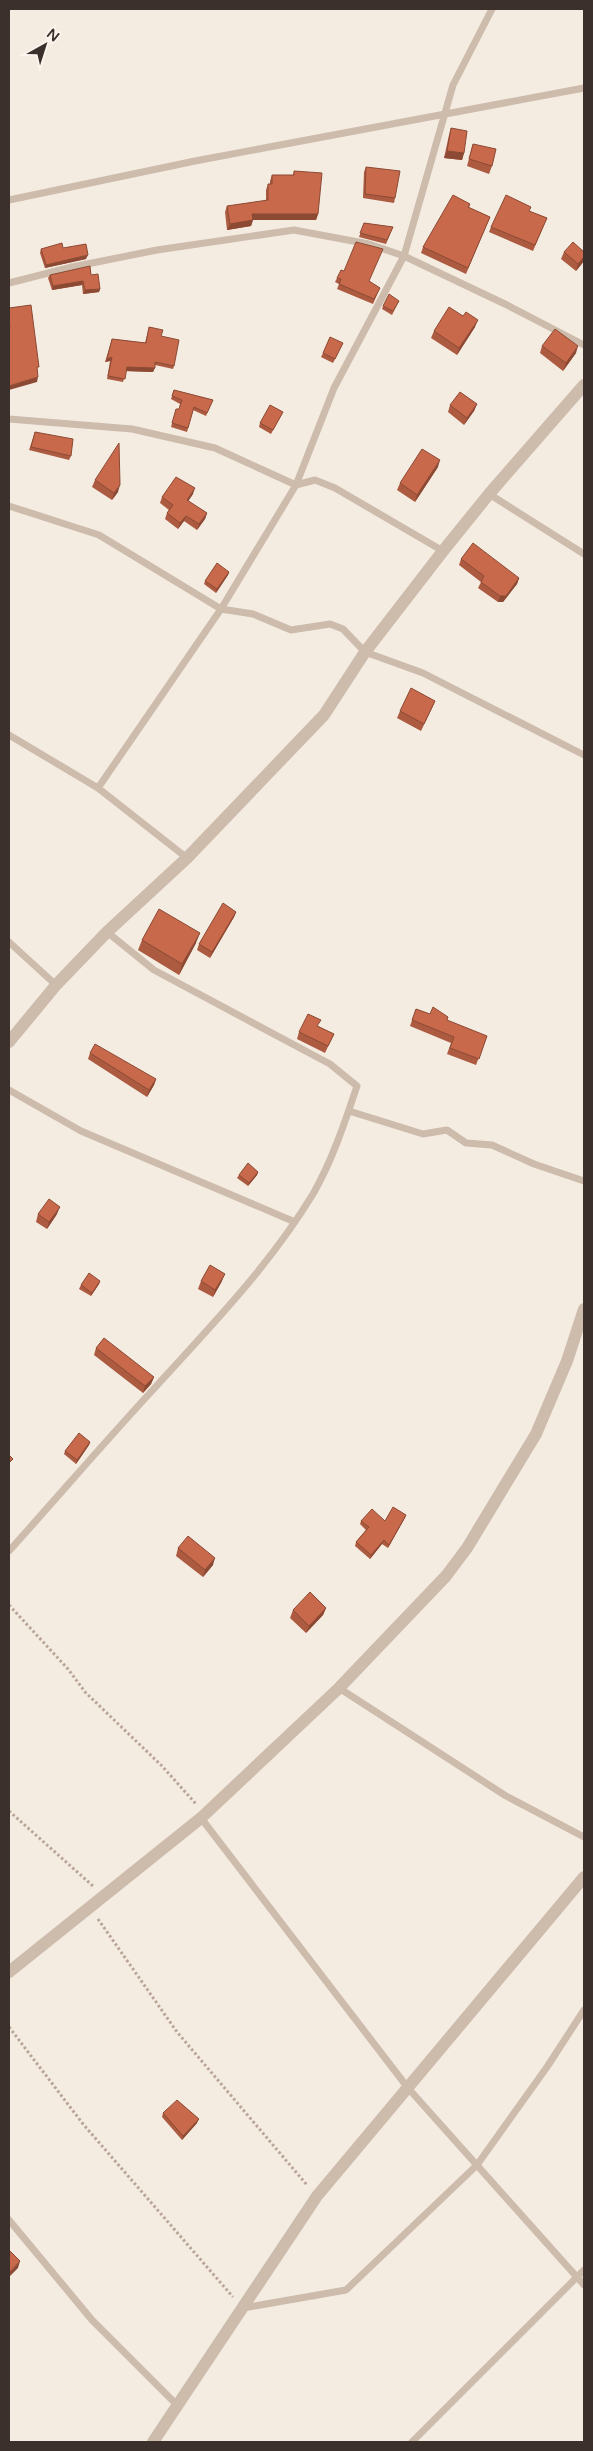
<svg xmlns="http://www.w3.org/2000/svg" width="593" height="2451" font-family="'Varela Round',sans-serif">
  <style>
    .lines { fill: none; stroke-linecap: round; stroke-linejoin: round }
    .path { stroke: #b9a596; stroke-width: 3; stroke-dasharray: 2.5 2.5; stroke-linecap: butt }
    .service { stroke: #cdbbac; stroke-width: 7 }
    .minor { stroke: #cdbbac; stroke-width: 12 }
    .wall { fill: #ac5a40 }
    .shaded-wall { fill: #8c4a34 }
    .building { fill: #c8694b; stroke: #8c4a34 }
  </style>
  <rect width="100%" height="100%" fill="#f4ebe1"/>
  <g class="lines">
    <path class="path" d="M9 1605 68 1669 85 1692 162 1766 196 1804
      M9 1811 94 1887
      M98 1919 177 2032 307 2185
      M9 2027 83 2124 233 2297"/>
    <path class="service" d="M9 200 195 161 584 88
      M9 283 72 267 157 250 294 230 369 244 404 256 507 305 584 345
      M9 419 132 429 215 448 296 485 315 480 335 488 443 551
      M489 494 584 554
      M9 506 99 535 221 609 253 614 291 630 330 624 343 629 365 652 423 673 584 755
      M9 735 98 788 187 858
      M98 788 221 609 296 485 334 388 404 256 453 85 492 9
      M9 942 56 985
      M9 1090 81 1131 295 1222
      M349 1111 423 1134 447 1130 466 1143 492 1145 534 1164 584 1181
      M9 1551C56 1499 102 1445 150 1393 208 1329 268 1268 313 1194 332 1161 345 1122 357 1086L330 1064 154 970 107 932
      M339 1688 506 1796 584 1837
      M201 1818 408 2088 584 2285
      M9 2220 92 2320 178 2406
      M243 2308 346 2290 477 2165 547 2067 584 2010
      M412 2442 584 2270"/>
    <path class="minor" d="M9 1042 56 985 107 932 187 858 324 715 365 652 443 551 489 494 584 385
      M9 1972 201 1818 339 1688 446 1576 467 1548 536 1434 567 1361 584 1309
      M153 2442 317 2196 584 1877"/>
  </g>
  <path class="wall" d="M451 128 464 153 462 160 444 158 449 135Z
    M473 144 492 166 489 174 467 166Z
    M366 167 395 198 394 203 363 198 364 172Z
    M294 171 318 214 316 220H253L251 226 227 230 225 212 227 206 266 201V190L268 184H270V181L272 175H293Z
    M470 204 469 208 490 217 466 274 421 253 423 247Z
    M529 211 547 218 533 251 489 232 491 227Z
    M364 223 393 227 386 244 359 237Z
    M63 248 86 259 45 268 40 253 41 249Z
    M564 252H584V261L576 271 561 259Z
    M50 275H91L100 289 99 292 83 294 82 285 52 290 48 278Z
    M337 278 369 281 380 288 373 304 337 289 339 284 335 282Z
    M399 301 392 315 382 309 383 306Z
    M463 316 475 327 457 355 431 338 434 331Z
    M149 327 161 336 174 366 173 369 155 365 153 372 126 371 123 382 107 379 110 361 105 362 112 339 145 343Z
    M343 343 333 363 321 357 323 353Z
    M542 346 576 353 563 371 540 353Z
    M174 390 213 400 206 416 193 410 187 432 171 427 176 409H179L180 404 171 399Z
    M477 404 474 411 464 425 448 412 450 405Z
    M283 412 271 434 259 427 260 423Z
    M35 432 71 456 69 460 29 450Z
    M438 467 415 502 397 490 400 483Z
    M95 480 118 492 112 500 92 487Z
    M193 494 188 501 207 513 205 519 197 530 184 521 178 529 165 519 167 513 169 510 160 503 162 497Z
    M461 559 519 578 517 584 503 602H498L478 588 481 582 459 565Z
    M229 572 228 575 216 593 204 584 205 581Z
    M435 701 432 708 421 731 397 718 400 711Z
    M236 912 234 917 210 958 197 950 199 944Z
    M142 940 196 943 179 975 138 950Z
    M416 1009 487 1036 476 1065 447 1054 451 1043 410 1026Z
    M318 1026 334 1034 325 1053 297 1039 299 1032Z
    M90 1053 156 1079 154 1085 147 1097 88 1059Z
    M258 1172 257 1175 248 1186 237 1178 239 1175Z
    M38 1214H57L47 1229 36 1222Z
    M100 1281 99 1284 91 1296 79 1289 81 1285Z
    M201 1281H222L213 1297 198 1289Z
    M96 1348 154 1377 151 1384 143 1393 94 1355Z
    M90 1442 89 1445 76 1464 64 1454 65 1451Z
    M406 1515 388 1548 382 1544 370 1559 355 1546 356 1542 366 1530 360 1524 361 1521H385Z
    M178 1548 213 1565 203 1577 176 1556Z
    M326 1608 323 1615 306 1633 290 1618 293 1610Z
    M163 2113 197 2123 182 2140 162 2117Z"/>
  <path class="shaded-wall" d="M447 151 464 153 462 160 444 158Z
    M252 214H318L316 220H250Z
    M253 220 251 226 227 230 230 224Z
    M88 255 86 259 45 268 46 265Z
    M584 257V261L576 271 578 264Z
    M83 281 82 285 52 290 53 286Z
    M100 289 99 292 83 294 85 290Z
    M478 320 475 327 457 355 459 348Z
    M578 346 576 353 563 371 566 363Z
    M112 357 110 361 105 362 107 359Z
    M127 367 155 368 153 372 125 371Z
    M38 377 37 382 9 390V386Z
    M477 404 474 411 464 425 467 418Z
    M440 460 438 467 415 502 417 495Z
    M120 485 118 492 112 500 114 493Z
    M195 488 193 494 185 506 187 500Z
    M207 513 205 519 197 530 199 524Z
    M186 516 184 521 178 529 180 523Z
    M229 572 228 575 216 593 217 589Z
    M519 578 517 584 503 602H498L500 596Z
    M236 912 234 917 210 958 212 952Z
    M200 933 196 943 179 975 182 964Z
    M156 1079 154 1085 147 1097 149 1090Z
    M258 1172 257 1175 248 1186 249 1183Z
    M60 1207 57 1214 47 1229 49 1222Z
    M225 1274 222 1281 213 1297 215 1290Z
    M100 1281 99 1284 91 1296 92 1293Z
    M154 1377 151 1384 143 1393 145 1386Z
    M90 1442 89 1445 76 1464 77 1460Z
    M406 1515 405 1518 388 1548 389 1545Z
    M384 1540 382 1544 370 1559 371 1555Z
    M215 1558 213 1565 203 1577 205 1570Z
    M326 1608 323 1615 306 1633 309 1626Z
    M199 2119 197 2123 182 2140 183 2136Z
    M20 2261 18 2268 9 2277V2273Z"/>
  <path class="building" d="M451 128 467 131 464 153 447 151Z
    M473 144 496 149 492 166 469 159Z
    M366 167 400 171 395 198 365 194Z
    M294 171 322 173 318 214H252L253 220 230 224 227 206 268 200V184H272V175H294Z
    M453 195 470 204 468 207 490 217 468 268 423 247Z
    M506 195 531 207 529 211 547 218 535 245 491 227Z
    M364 223 393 227 387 240 360 233Z
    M356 242 383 249 369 281 380 288 374 299 339 284 341 279 337 278 341 270 344 271Z
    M573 242 584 252V257L578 264 564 252Z
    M62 243 63 248 86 244 88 255 46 265 41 249Z
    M90 266 91 275 98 274 100 289 85 290 83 281 53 286 50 275Z
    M389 294 399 301 393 311 383 306Z
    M31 305 39 367H37L38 377 9 386V327H10L9 321V308Z
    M449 307 463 316 466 312 478 320 459 348 434 331Z
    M149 327 163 330 161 336 179 340 174 366 155 362V368L127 367 125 379 108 376 112 357 107 359 112 339 146 343Z
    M555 329 578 346 566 363 542 346Z
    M330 337 343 343 335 359 323 353Z
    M174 390 213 400 207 413 194 407 188 428 172 423 176 409H179L182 400 172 396Z
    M460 392 477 404 467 418 450 405Z
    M270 405 283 412 273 430 260 423Z
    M35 432 73 439 71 456 31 447Z
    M119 443 120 485 114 493 95 480Z
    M422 449 440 460 417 495 400 483Z
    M176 477 195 488 187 500 207 513 199 524 186 516 180 523 167 513 173 505 162 497Z
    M473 543 519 578 506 596H500L481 582 484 576 461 559Z
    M217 563 229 572 217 589 205 581Z
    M411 688 435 701 424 724 400 711Z
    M223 903 236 912 212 952 199 944Z
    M159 909 200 933 182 964 142 940Z
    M433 1007 448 1017 447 1020 487 1036 479 1059 450 1048 454 1037 412 1020 416 1009 430 1014Z
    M308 1014 321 1020 317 1026 334 1034 328 1046 299 1032Z
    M95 1044 156 1079 149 1090 90 1053Z
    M248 1163 258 1172 249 1183 239 1175Z
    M49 1199 60 1207 49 1222 38 1214Z
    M210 1265 225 1274 215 1290 201 1281Z
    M89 1273 100 1281 92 1293 81 1285Z
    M104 1338 154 1377 145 1386 96 1348Z
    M79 1433 90 1442 77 1460 65 1451Z
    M9 1455 13 1459 9 1463Z
    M393 1507 406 1515 389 1545 384 1540 371 1555 356 1542 369 1527 361 1521 372 1509 385 1521Z
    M188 1536 215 1558 205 1570 178 1548Z
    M310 1592 326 1608 309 1626 293 1610Z
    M177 2100 199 2119 183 2136 163 2113Z
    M9 2250 20 2261 9 2273Z"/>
  <rect width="593" height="2451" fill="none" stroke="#3b302b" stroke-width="20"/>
  <g transform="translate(45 45) rotate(39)" stroke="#fbf5ee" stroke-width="4" paint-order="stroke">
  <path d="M0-4L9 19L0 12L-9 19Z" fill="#3b302b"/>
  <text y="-8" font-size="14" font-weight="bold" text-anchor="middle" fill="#3b302b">N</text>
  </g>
</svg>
